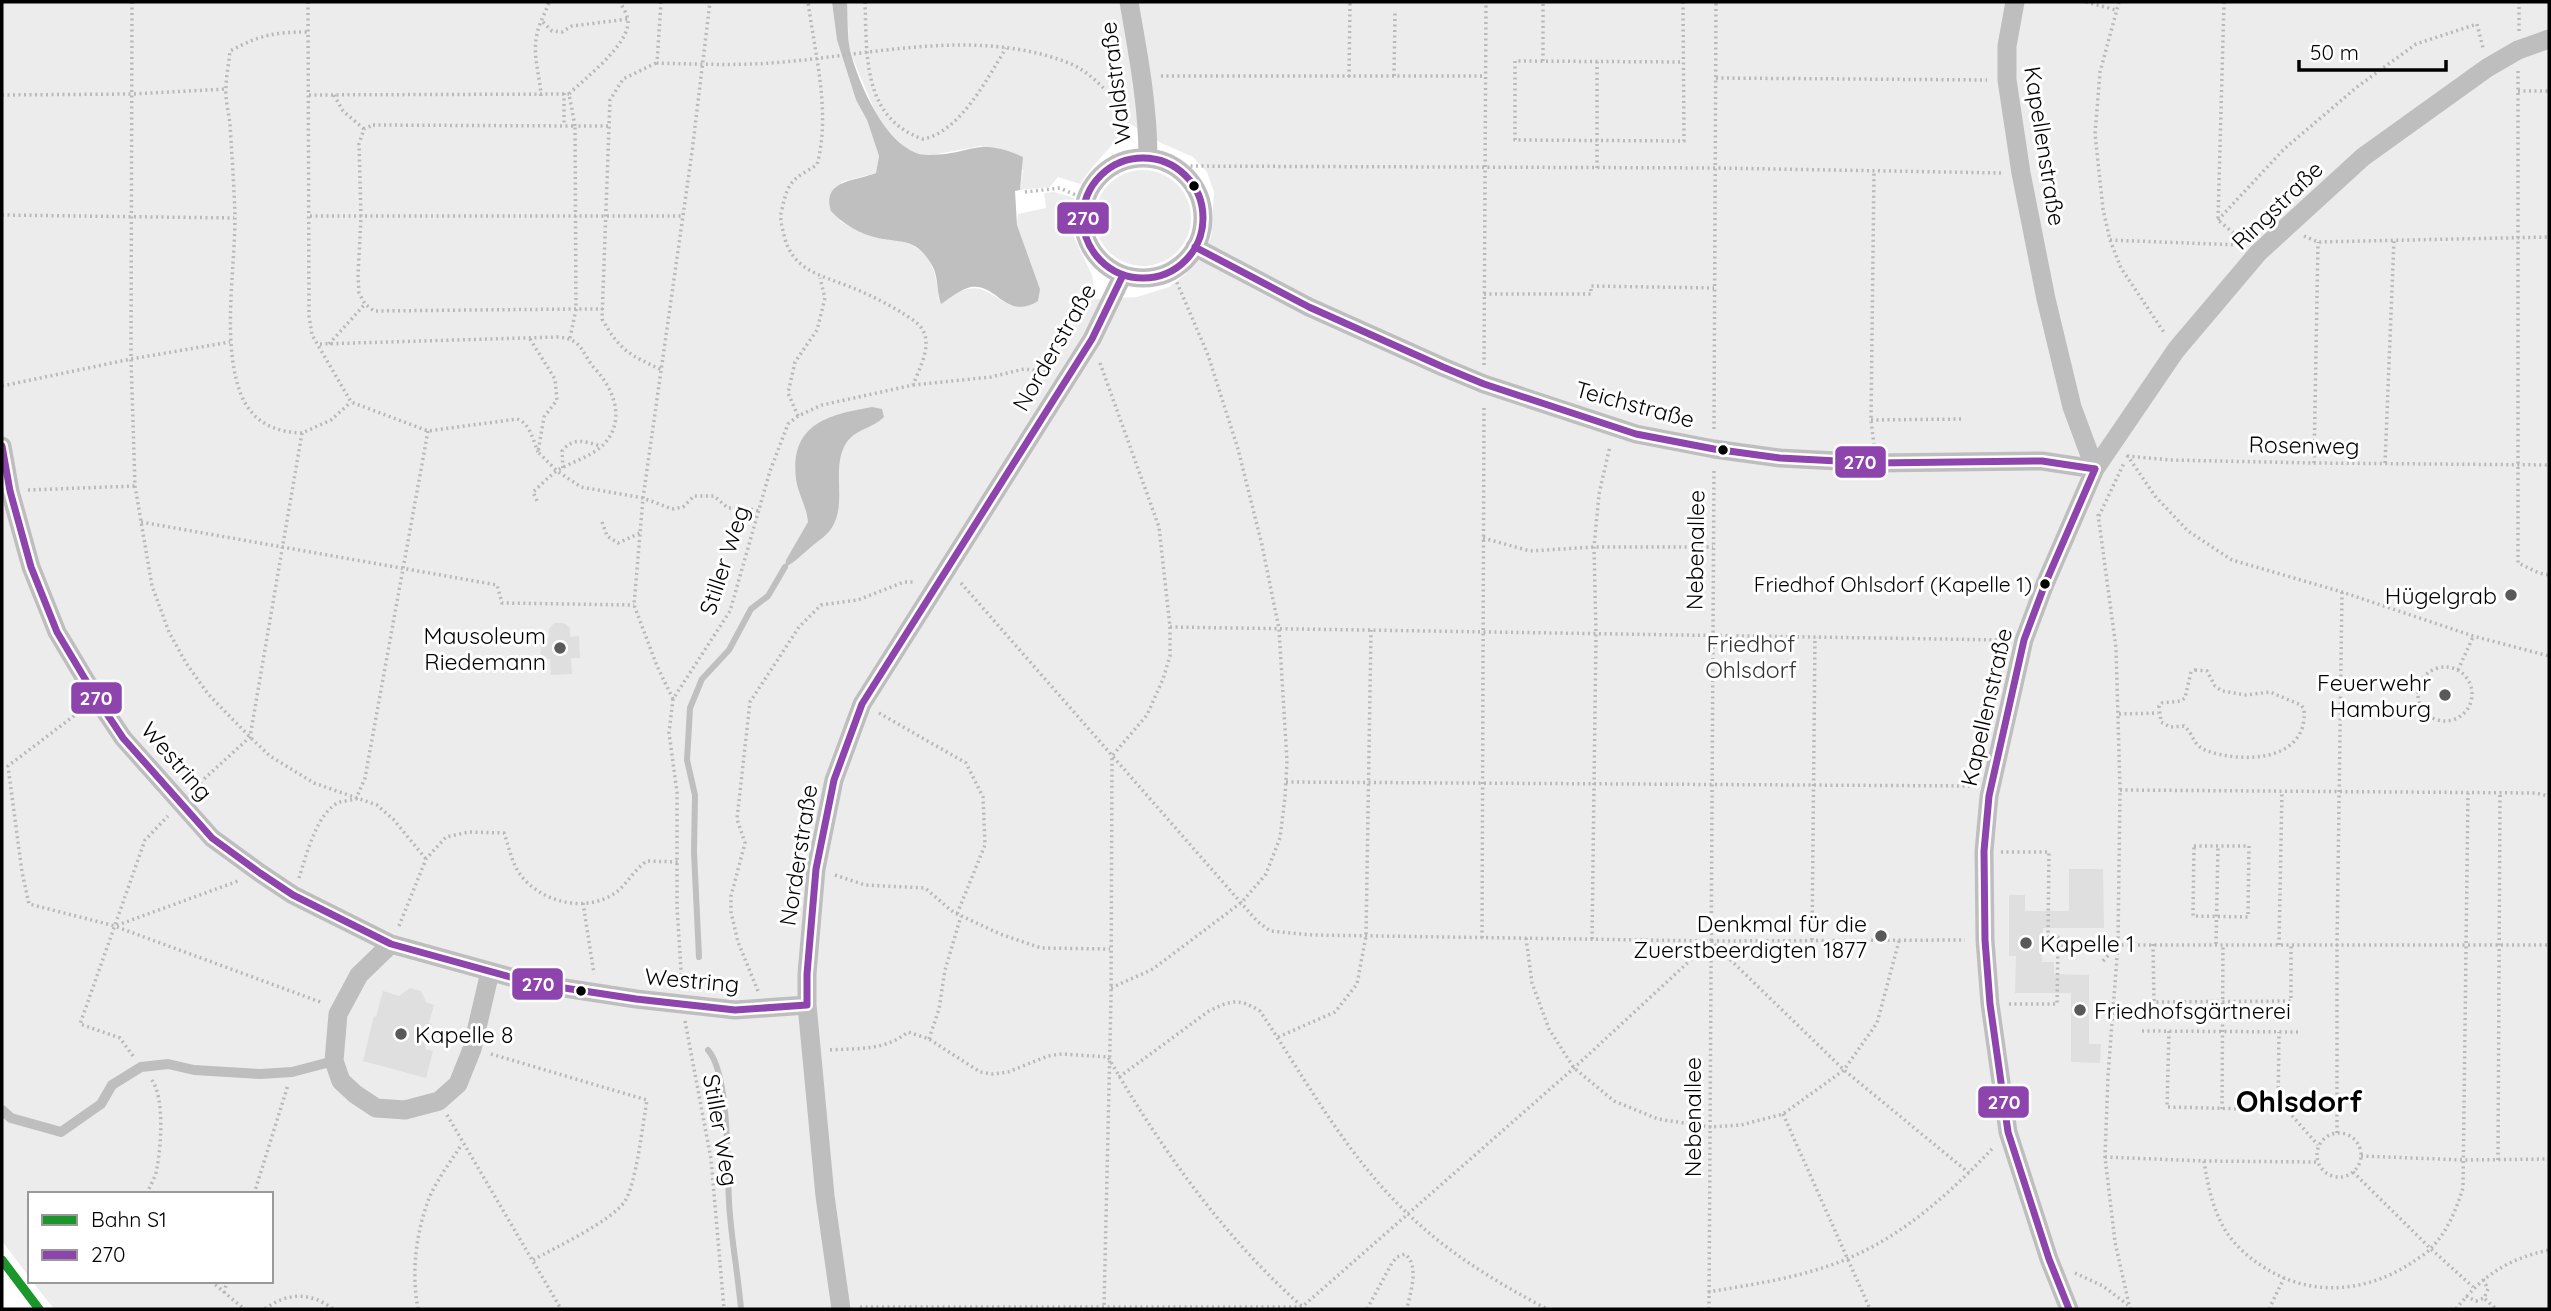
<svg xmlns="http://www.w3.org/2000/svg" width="2551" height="1311" font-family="Quicksand,sans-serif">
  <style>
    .green { fill: #ececec }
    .water { fill: #bfbfbf }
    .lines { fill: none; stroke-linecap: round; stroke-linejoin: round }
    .stream { stroke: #bfbfbf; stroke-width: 6 }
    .building { fill: #dfdfdf }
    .path { stroke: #b9b9b9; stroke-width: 3.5; stroke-dasharray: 2 3.5; stroke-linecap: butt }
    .lane { stroke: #bebebe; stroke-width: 10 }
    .street { stroke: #bebebe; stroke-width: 19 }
    .bus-1-casing { stroke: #fff; stroke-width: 12 }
    .bus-1 { stroke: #8e44ad; stroke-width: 7 }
    .rail-1-casing { stroke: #fff; stroke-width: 14 }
    .rail-1 { stroke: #1a962b; stroke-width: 9 }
    .bus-dot { fill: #000; stroke: #fff; stroke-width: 2.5 }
    .poi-dot { fill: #595959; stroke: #fff; stroke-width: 2.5 }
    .labels { text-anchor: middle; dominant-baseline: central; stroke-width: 6; stroke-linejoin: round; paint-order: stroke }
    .bus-label { font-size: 21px; fill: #000; stroke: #fff; text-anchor: end }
    .street-label { font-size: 23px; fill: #000; stroke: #fff }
    .poi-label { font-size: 23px; fill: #000; stroke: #fff; text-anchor: end }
    .park-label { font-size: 23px; fill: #333; stroke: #fff }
    .district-label { font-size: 30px; font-weight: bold; fill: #000; stroke: #fff }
    .line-badge { stroke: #fff; stroke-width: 2.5 }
    .badge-label { font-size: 19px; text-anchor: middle; font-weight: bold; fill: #fff }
  </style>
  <rect width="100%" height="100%" fill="#fff"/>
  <path class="green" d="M2 2H832L837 40 856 100 867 120 879 156 876 173 841 182 840 221C889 253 933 221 939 300 980 282 975 285 1012 306L1040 289 1017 225 1018 214 1046 208 1044 193 1054 192 1074 198 1071 231 1092 275 1096 299 1137 297 1169 287 1186 274 1211 238 1214 192 1207 172 1193 157 1161 143 1129 123C1115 145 1094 162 1080 184L1058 177 1050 187 1020 190 1023 170 981 146 927 156 908 150 893 136 879 121 853 59 849 46 847 2H2549V1309H54L32 1281H271V1194H30V1278L2 1241Z
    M1095 218a48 48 0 1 1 96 0a48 48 0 1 1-96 0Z"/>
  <path class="water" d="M832 2H847C848 17 847 35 850 50 858 83 889 156 929 155 972 155 976 136 1023 157L1020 190 1015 191 1017 225 1040 289 1038 301C1006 321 997 283 971 287 961 289 950 298 941 304 936 290 939 274 930 262 915 238 901 243 878 238 860 234 843 224 831 211 821 180 856 181 876 173L879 156 867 120 856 100 837 40Z
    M872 407 882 409 884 417C872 429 854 429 845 445 831 471 848 504 831 529 826 536 818 541 811 547 802 554 796 562 785 567L786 560 808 522C807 507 798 494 796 479 790 424 827 415 872 407Z"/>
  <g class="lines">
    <path class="stream" d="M699 957 694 852 695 795 687 760 690 708 702 679 729 650 751 609 768 596 785 567
      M708 1050C730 1075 727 1168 729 1202 731 1238 738 1274 741 1309"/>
  </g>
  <path class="building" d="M554 623H564L570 628V637L579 636 580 658H571L572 674 551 675 550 659H541L540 638H549V629Z
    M2069 869H2103L2104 928H2043L2042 962H2054V974L2089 975V1044H2101L2100 1063 2071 1062V993H2015L2016 956H2009V895H2025V911H2069Z
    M410 988 421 991 426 1002 434 1005 429 1023 432 1024 425 1049 433 1051 426 1078 363 1061 374 1016 376 1017 383 991 399 996Z"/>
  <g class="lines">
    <path class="path" d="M132 2 131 359 135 486 152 586 169 632 186 663 208 694 250 737 270 756 314 783 377 805 394 820 426 859
      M308 2 309 316 312 335 351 402 428 431 517 419C530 423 533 440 538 452
      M661 2 657 63C689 64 721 65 753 64 856 60 968 24 1069 63 1091 72 1109 94 1125 111
      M865 2C867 55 862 118 923 139 960 132 987 79 1006 48
      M1683 2 1684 141 1515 140V61L1683 62
      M2086 2 2116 10
      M2119 2 2100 72 2095 134 2103 209 2110 240 2121 268 2165 334
      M2224 2 2218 220 2243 241
      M543 22 552 31 562 32 572 26 628 19
      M2519 31V2
      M1543 61V2
      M656 63 623 79 610 100 602 319C620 351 630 355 662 370
      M2518 71V563L2539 573 2549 575
      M1161 76H1485
      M1394 76 1395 13
      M1349 77 1350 2
      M1716 78 1987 80
      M2518 91H2549
      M564 93V126
      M2 95 132 94 226 89
      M309 95 569 94
      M334 95 343 111 364 129
      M541 96C540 75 532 55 537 34 539 23 546 12 549 2
      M373 125 575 126 576 309 374 311 365 304 359 293 358 275 361 217 359 144 364 129Z
      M608 126H575L569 94C585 78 628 46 628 22 628 15 623 8 620 2
      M1174 166 1716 168 2002 173
      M1597 168V61
      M1025 192 1060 188 1085 199
      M2 215 234 218
      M310 216H681
      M2218 220 2284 149 2357 87 2416 44 2477 24 2483 48
      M2304 236 2318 242 2549 237
      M2110 240 2239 245
      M1484 294H1591V286L1714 288
      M570 338 576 309H603
      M530 339 555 379 557 400 544 417 538 452 557 471 581 487 643 498 672 509 683 507 694 496H714L728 508H745L759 511
      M320 344 558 337C584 339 581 354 596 370 616 392 626 424 601 447 589 457 572 462 558 470 549 476 541 485 533 492L538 503
      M329 344 365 304
      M1100 363 1159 527 1170 627V656L1163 679 1147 715 1112 756 1111 999 1104 1307
      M1484 365 1486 2
      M913 385 991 377 1024 369 1049 372
      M2 386 131 359 230 342
      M798 416 788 393 795 362 817 330 825 298 820 278
      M1871 420 1963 419
      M1714 429 1716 2
      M302 433C275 432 254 423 242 397 221 347 235 271 235 216 234 186 232 156 230 125 229 113 225 100 226 88 226 76 229 63 230 51 260 35 274 32 308 32
      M1874 445 1871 420 1874 171
      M2127 455 2155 496 2188 531 2232 560 2342 592 2473 636 2549 656
      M2127 456 2170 460 2314 463 2549 465
      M2314 463 2318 242
      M2385 463 2394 240
      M563 468 562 451C574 436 585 442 601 446
      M28 490 135 486
      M2098 514 2116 648 2120 790 2118 944 2108 1076 2105 1157 2115 1242 2130 1309
      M2099 516 2124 463
      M141 522 497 585 502 603 634 605
      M602 522 607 536 618 543 640 533
      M1483 538 1530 551 1594 547H1713
      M961 583 1257 921 1270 931 1313 935 1711 941 1965 940
      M1170 627 2004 640
      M2418 694a27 27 0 1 1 54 0a27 27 0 1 1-54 0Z
      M2195 670 2207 671 2215 686 2222 691 2246 695 2270 692 2301 705 2304 709C2309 762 2241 764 2205 750 2193 745 2193 733 2184 726L2170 727 2161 722 2159 706 2162 703 2181 701 2185 698 2191 672Z
      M2458 670 2473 637
      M673 699 657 666 634 605 643 498 692 152 710 2
      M83 709 8 766 22 872 29 904 115 926 238 881
      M879 713 966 763 983 797 985 845 957 914
      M2119 714 2158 713
      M1286 782 1973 786
      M192 790 250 737 302 433 331 420 351 402
      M2120 790 2535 793 2549 796
      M2194 846H2249L2248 917 2193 916Z
      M2001 852H2049L2048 937H2058V945H2549
      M835 875 865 885 925 888 953 912 1000 934 1041 948 1110 949
      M299 878C306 856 317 811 340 802 345 801 351 800 356 799L365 778 428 431
      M583 903 594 974
      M399 926 426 859 446 837 469 832 504 833C509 847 511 860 519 873 539 901 582 913 612 895 626 887 633 870 647 861L679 862
      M117 927 323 1003
      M1482 938 1484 405
      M1526 938 1532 983 1549 1029 1574 1068 1614 1101 1658 1119 1710 1127 1741 1125 1783 1114 1844 1070 1877 1023 1899 941
      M1592 939 1596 634 1594 547 1599 494 1610 446
      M1812 940 1815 637
      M2153 944 2154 1002 2291 1001V945
      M2216 944 2218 846
      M2279 945 2282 791
      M2103 961 2117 946
      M682 986 677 907V792L669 733 673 699 730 611 770 471 788 424 798 416 822 405 913 385C919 369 933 345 922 329 918 322 908 317 901 312 884 302 866 293 848 286 820 275 792 270 784 235 782 226 779 218 782 209 788 181 793 179 817 165 831 112 815 55 808 2
      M1111 988 1153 969 1242 902 1266 874 1280 838 1285 797 1287 761 1279 629 1262 545 1238 449 1208 355 1172 271
      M758 991 738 942 731 912V896L745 843 737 819 750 702 799 627 821 605 858 600 904 582H916
      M2009 1004H2057L2058 945
      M685 1021 711 1159 724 1309
      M2142 1031 2301 1032
      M2169 1031 2167 1107 2287 1110 2318 1145
      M1278 1037 1335 1012 1357 984 1366 936 1371 630
      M929 1039 939 1009 945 970 961 916
      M830 1050C859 1048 884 1051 908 1032L929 1039 980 1072 993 1074 1008 1072 1048 1056 1062 1054 1108 1057C1161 1149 1225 1239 1305 1309
      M491 1054 647 1100C643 1122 636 1185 625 1201 612 1221 556 1247 533 1260
      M133 1056 120 1038 80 1024 145 840 168 816
      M1119 1077 1209 1011C1232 1000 1238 998 1260 1011 1306 1080 1347 1156 1407 1213 1448 1253 1496 1282 1547 1309
      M2222 1109 2223 944
      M2278 1110 2279 1032
      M1783 1114 1870 1309
      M447 1115 561 1309
      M2317 1155a22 22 0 1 1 44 0a22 22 0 1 1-44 0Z
      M2337 1133V945L2342 592
      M2361 1156 2464 1160 2549 1159
      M2105 1157 2204 1161 2317 1162
      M2498 1160 2500 793
      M2204 1161C2208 1187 2213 1211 2227 1233 2236 1246 2248 1257 2262 1266 2310 1298 2366 1293 2413 1262 2418 1258 2426 1254 2430 1249 2447 1233 2456 1210 2463 1188L2468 793
      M2353 1172 2431 1249 2473 1287
      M147 1194C150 1185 156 1177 157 1168 161 1147 165 1096 151 1079
      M254 1194 288 1085
      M2075 1273 2103 1286 2128 1305
      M211 1281 244 1309
      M1708 1292C1755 1284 1805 1277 1849 1258 1905 1234 1950 1193 1992 1149
      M224 1293 227 1281
      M2466 1296 2476 1301 2484 1298 2488 1289 2483 1279
      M2485 1299 2496 1309
      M860 1307H1302L1574 1068 1711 941 1844 1070 1969 1173
      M265 1309C288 1292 310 1292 333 1309
      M418 1309C411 1272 416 1231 430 1196 438 1178 451 1161 462 1144
      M1367 1309 1392 1263 1397 1257 1405 1254C1420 1266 1410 1293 1407 1309
      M1709 1309 1714 468
      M2269 1309 2284 1278
      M2456 1309C2482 1276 2507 1259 2549 1250"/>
    <path class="lane" d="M2 1110 11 1118 61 1132 101 1104 112 1085 141 1067 168 1064 194 1070 260 1074 292 1072 334 1061"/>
    <path class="street" d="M1129 2C1138 54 1148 105 1148 158
      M2015 2 2007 46V80L2021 173 2046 299 2072 407 2095 469
      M1083 218a60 60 0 1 1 120 0a60 60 0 1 1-120 0Z
      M1195 247 1309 307 1443 367 1484 384 1636 434 1714 449 1780 458 1876 463 2042 461 2095 469
      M2 446 10 491 31 567 57 632 97 699 123 738 212 838 260 873 293 895 391 944 532 983 636 999 735 1010 807 1005
      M391 944 359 975 338 1014 334 1061 341 1081 355 1094 376 1108 405 1110 439 1101 458 1084 472 1049 490 972
      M841 1309 825 1196 807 1005V974L816 869 834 780 862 704 1092 339 1123 275
      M2069 1309 2049 1259 2008 1132 1990 1004 1985 940 1984 851 1989 796 2024 640 2045 584 2095 469 2176 350 2258 253 2363 157 2487 68 2518 50 2549 39"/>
    <g class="bus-1-casing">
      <path id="bus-1" d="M1083 218a60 60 0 1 1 120 0a60 60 0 1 1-120 0Z
        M1195 247 1309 307 1443 367 1484 384 1636 434 1714 449 1780 458 1876 463 2042 461 2095 469
        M2 446 10 491 31 567 57 632 97 699 123 738 212 838 260 873 293 895 391 944 532 983 636 999 735 1010 807 1005
        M807 1005V974L816 869 834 780 862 704 1092 339 1123 275
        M2069 1309 2049 1259 2008 1132 1990 1004 1985 940 1984 851 1989 796 2024 640 2045 584 2095 469"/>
    </g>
    <use href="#bus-1" class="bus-1"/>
    <g class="rail-1-casing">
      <path id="rail-1" d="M2 1260 39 1309"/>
    </g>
    <use href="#rail-1" class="rail-1"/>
  </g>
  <g class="bus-dot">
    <circle cx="1194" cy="186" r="6"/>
    <circle cx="1723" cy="450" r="6"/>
    <circle cx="2045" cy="584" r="6"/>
    <circle cx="581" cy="991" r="6"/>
  </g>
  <g class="poi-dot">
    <circle cx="2511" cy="595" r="7"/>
    <circle cx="560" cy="648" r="7"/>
    <circle cx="2445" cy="695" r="7"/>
    <circle cx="1881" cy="936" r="7"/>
    <circle cx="2026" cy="943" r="7"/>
    <circle cx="2080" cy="1010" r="7"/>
    <circle cx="401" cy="1034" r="7"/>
  </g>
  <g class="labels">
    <g class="bus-label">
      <text x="2032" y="584">Friedhof Ohlsdorf (Kapelle 1)</text>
    </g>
    <g class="street-label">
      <text transform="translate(1115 83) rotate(-97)">Waldstraße</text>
      <text transform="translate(2045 146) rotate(81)">Kapellenstraße</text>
      <text transform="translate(2277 205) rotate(-44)">Ringstraße</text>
      <text transform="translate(1054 347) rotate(-60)">Norderstraße</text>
      <text transform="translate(1635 404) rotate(15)">Teichstraße</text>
      <text transform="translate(2304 445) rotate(1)">Rosenweg</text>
      <text transform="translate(1695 550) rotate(-89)">Nebenallee</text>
      <text transform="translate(724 560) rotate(-72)">Stiller Weg</text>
      <text transform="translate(1986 707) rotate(-77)">Kapellenstraße</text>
      <text transform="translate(177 761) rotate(49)">Westring</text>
      <text transform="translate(798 855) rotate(-81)">Norderstraße</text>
      <text transform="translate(692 980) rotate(5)">Westring</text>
      <text transform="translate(1692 1117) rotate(-90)">Nebenallee</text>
      <text transform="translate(721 1130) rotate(80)">Stiller Weg</text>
    </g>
    <g class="poi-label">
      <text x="2497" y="595">Hügelgrab</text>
      <text x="546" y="635">Mausoleum<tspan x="546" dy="26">Riedemann</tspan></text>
      <text x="2431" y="682">Feuerwehr<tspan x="2431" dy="26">Hamburg</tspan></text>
      <text x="1867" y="923">Denkmal für die<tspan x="1867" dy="26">Zuerstbeerdigten 1877</tspan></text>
      <text x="2040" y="943" text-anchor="start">Kapelle 1</text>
      <text x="2094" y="1010" text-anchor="start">Friedhofsgärtnerei</text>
      <text x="415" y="1034" text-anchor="start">Kapelle 8</text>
    </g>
    <g class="park-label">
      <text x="1751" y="643">Friedhof<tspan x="1751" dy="26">Ohlsdorf</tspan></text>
    </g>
    <g class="district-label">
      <text x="2299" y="1101">Ohlsdorf</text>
    </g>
  </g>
  <g class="line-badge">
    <rect x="1056" y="201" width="54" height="34" rx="7" fill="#8e44ad"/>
    <rect x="1834" y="445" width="53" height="34" rx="7" fill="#8e44ad"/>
    <rect x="70" y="681" width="53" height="34" rx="7" fill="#8e44ad"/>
    <rect x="511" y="967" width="53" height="34" rx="7" fill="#8e44ad"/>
    <rect x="1977" y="1085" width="53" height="34" rx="7" fill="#8e44ad"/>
  </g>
  <g class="badge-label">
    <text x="1083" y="225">270</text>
    <text x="1860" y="469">270</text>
    <text x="96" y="705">270</text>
    <text x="538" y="991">270</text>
    <text x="2004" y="1109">270</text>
  </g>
  <rect width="2551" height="1311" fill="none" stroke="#000000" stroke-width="7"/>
  <rect x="28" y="1192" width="245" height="91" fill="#ffffff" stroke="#999999" stroke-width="2"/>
  <rect x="42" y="1215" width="35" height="10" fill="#1a962b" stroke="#999999" stroke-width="2"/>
  <text x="91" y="1227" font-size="21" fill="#000000">Bahn S1</text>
  <rect x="42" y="1250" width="35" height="10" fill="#8e44ad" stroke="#999999" stroke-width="2"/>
  <text x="91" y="1262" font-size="21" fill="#000000">270</text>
  <path d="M2299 60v10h147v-10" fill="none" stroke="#000000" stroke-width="3.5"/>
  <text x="2310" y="60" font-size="21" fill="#000000" stroke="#ffffff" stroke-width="5" paint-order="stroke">50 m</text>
</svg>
